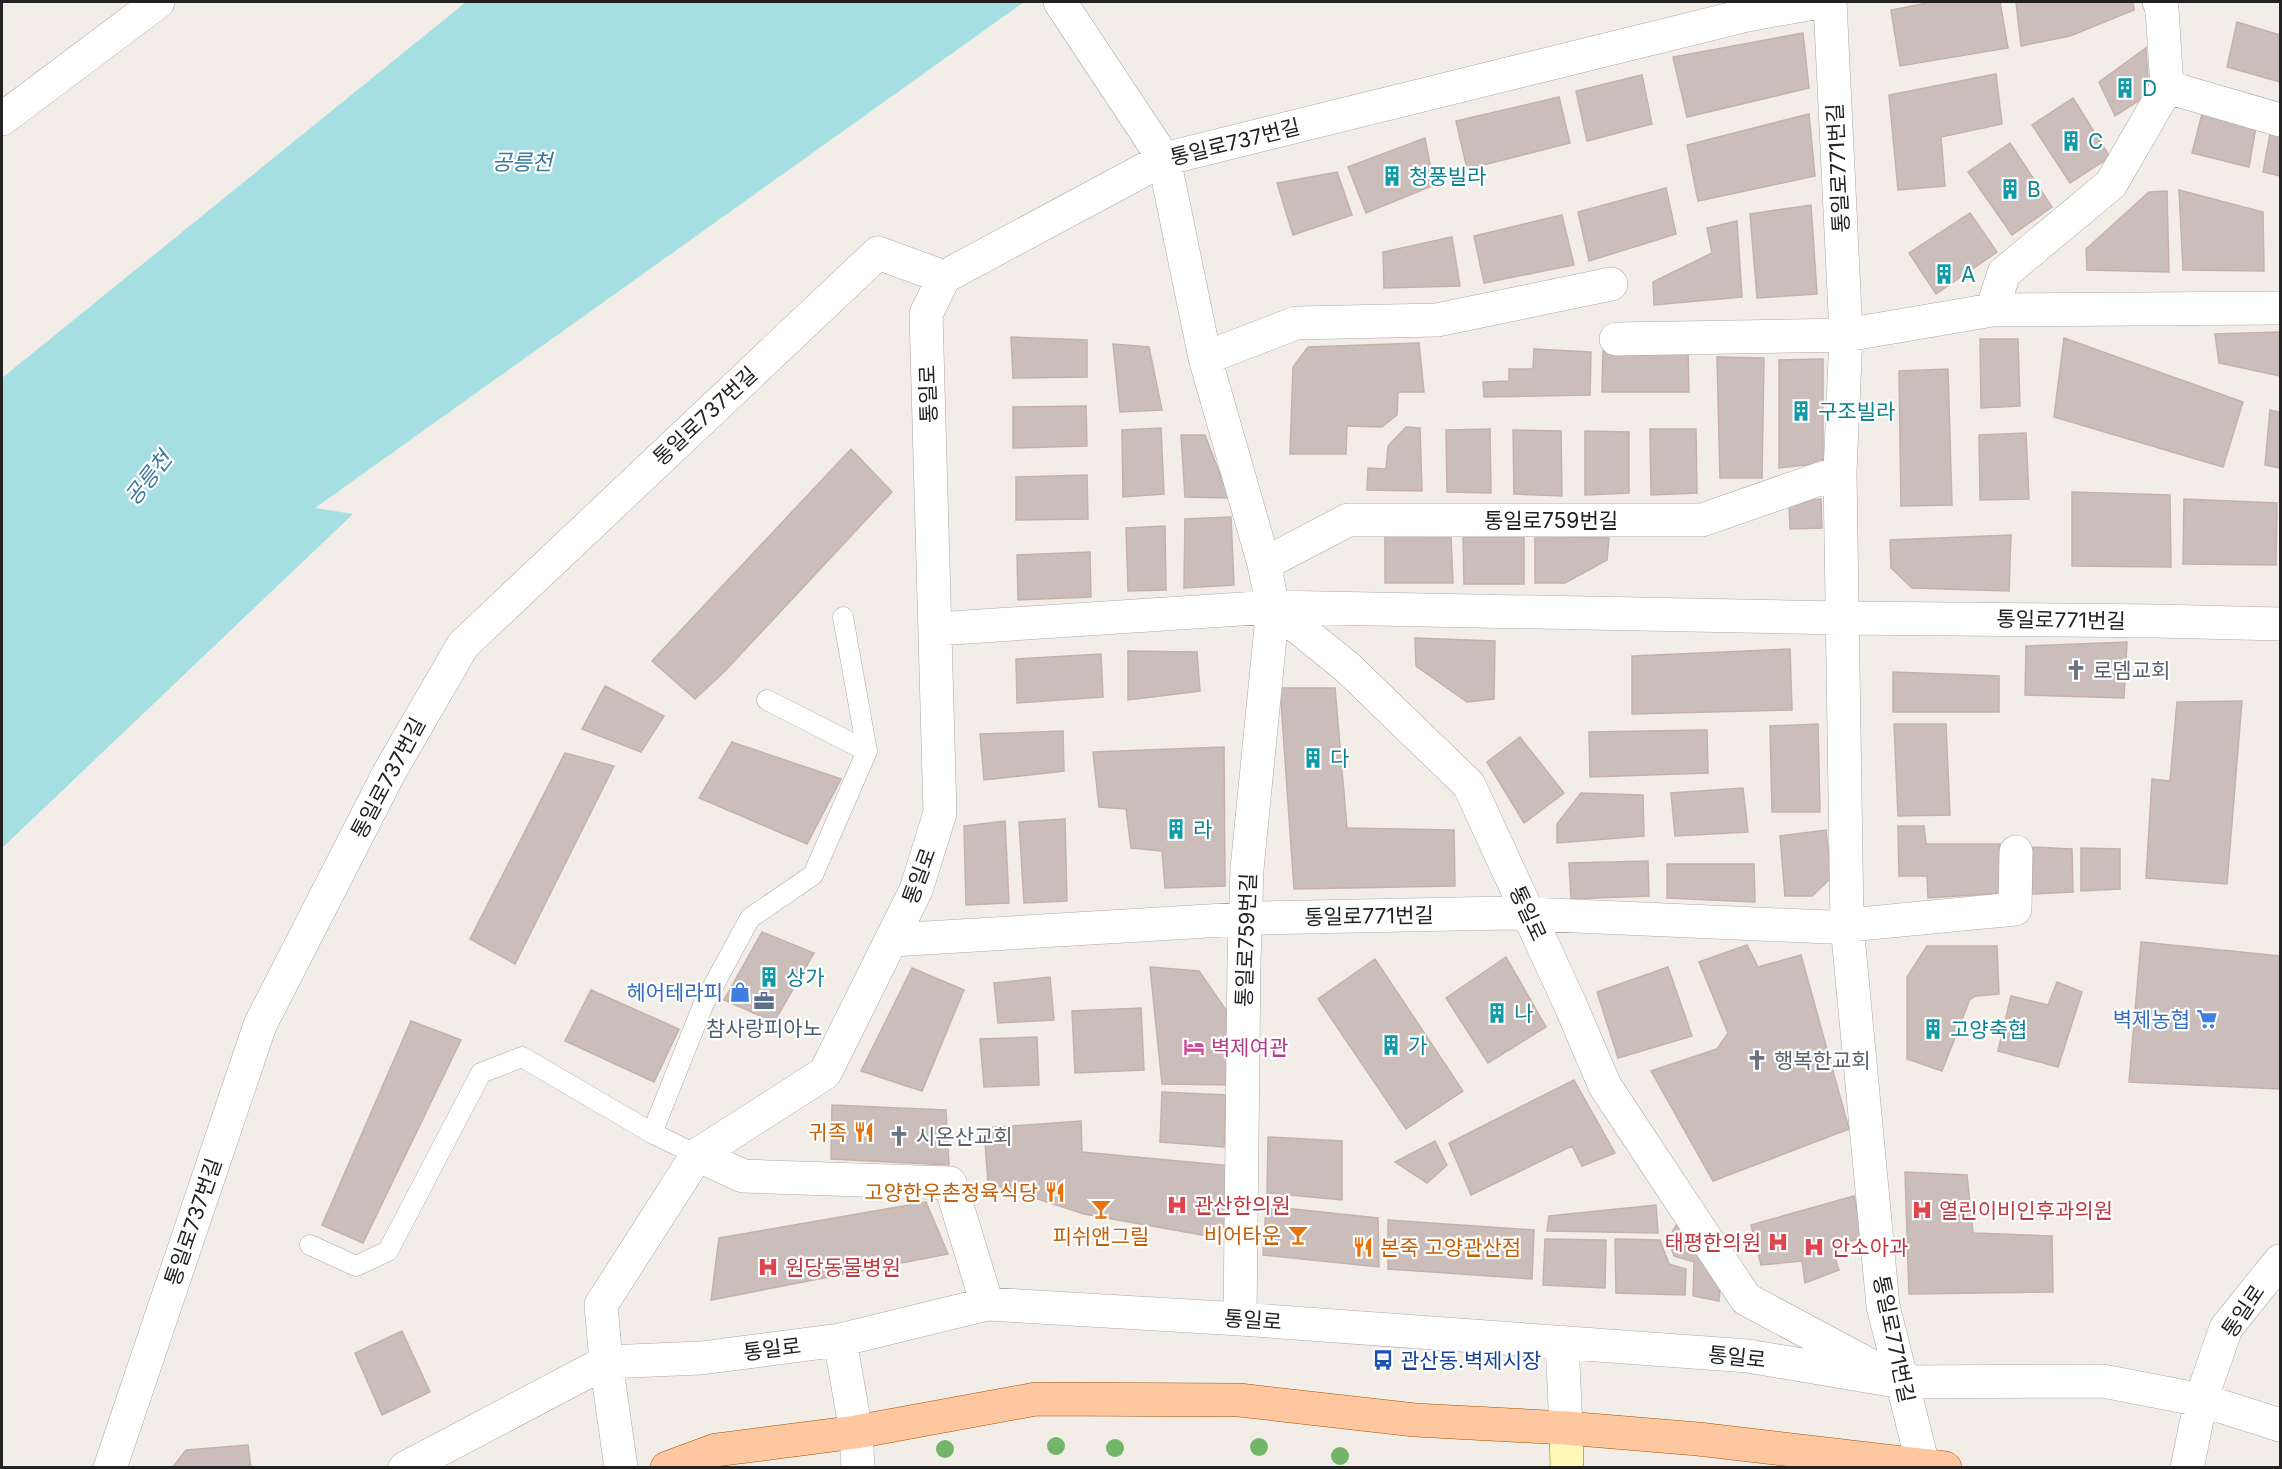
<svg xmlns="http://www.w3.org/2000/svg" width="2282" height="1469" font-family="Inter,'Noto Sans KR',sans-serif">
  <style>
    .water { fill: #a5dfe4 }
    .building { fill: #cbbeba; stroke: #c6b1a8; stroke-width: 1.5 }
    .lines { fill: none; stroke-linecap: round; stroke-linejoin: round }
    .lane-casing { stroke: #a9a9a9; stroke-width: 21 }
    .street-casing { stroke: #a9a9a9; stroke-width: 34 }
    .secondary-casing { stroke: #817b00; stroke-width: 34 }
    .primary-casing { stroke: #9f5200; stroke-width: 34 }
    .lane { stroke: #fff; stroke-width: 20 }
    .street { stroke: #fff; stroke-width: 33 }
    .secondary { stroke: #fff8b9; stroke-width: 33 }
    .primary { stroke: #ffc7a0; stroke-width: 33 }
    .tree { fill: #73b56a }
    .labels { text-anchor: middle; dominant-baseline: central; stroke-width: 4.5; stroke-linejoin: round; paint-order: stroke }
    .culture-label { font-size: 21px; fill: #0d838f; stroke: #fff; text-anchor: start }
    .street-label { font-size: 21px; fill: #222; stroke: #fff }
    .worship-label { font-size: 21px; fill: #5b616d; stroke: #fff; text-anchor: start }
    .shop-label { font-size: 21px; fill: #366cbe; stroke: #fff; text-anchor: end }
    .service-label { font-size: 21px; fill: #4e5e75; stroke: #fff }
    .hotel-label { font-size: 21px; fill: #b23c85; stroke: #fff; text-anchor: start }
    .food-label { font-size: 21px; fill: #c56008; stroke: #fff; text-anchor: end }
    .health-label { font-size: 21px; fill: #be3a42; stroke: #fff; text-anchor: start }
    .transit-label { font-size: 21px; fill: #164399; stroke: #fff; text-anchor: start }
    .water-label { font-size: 22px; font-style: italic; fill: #39789a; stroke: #fff }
  </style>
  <rect width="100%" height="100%" fill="#f3ede8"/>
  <path class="water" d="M466 2H1024L315 508 353 514 2 848V378Z"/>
  <path class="building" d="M1932 2H2000L2008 48 1900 66 1891 10Z
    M2016 2H2133L2134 10 2070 36 2021 46Z
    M2237 22 2280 35V82L2227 67Z
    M1803 33 1809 88 1687 117 1673 57Z
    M2146 48 2149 94 2115 116 2099 82Z
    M1996 74 2002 124 1941 137 1945 186 1898 190 1889 95Z
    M1642 75 1652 124 1587 141 1576 91Z
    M1559 97 1570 143 1467 169 1456 121Z
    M2073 98 2110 157 2070 183 2032 125Z
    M2203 110 2256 127 2249 167 2192 153Z
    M1809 114 1815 176 1698 201 1687 145Z
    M2271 129 2280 132V176L2263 172Z
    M1425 138 1434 185 1366 213 1348 167Z
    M2010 143 2052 207 2012 235 1968 172Z
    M1337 172 1352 215 1293 235 1277 183Z
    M1666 188 1676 234 1589 261 1578 212Z
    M2179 190 2263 212 2264 271 2183 270Z
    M2167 191 2169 272 2087 270 2086 249 2149 192Z
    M1811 205 1817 294 1757 298 1750 214Z
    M1970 213 1997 252 1936 294 1909 253Z
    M1562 215 1574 265 1484 283 1474 236Z
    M1737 221 1742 297 1654 305 1653 282 1712 253 1707 228Z
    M1452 237 1460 286 1384 288 1383 252Z
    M2280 332V376L2219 363 2215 334Z
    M1011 337 1087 340V377L1013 378Z
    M2064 338 2243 402 2223 467 2054 417Z
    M1980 339H2018L2020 406 1981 408Z
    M1419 343 1424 392H1398L1397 415 1382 427 1347 426 1346 454H1290L1293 367 1308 347Z
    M1113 344 1149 347 1162 410 1120 412Z
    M1534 349 1591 352 1590 395 1484 397 1483 382 1509 381V369H1533Z
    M1688 350 1689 392H1602L1603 351Z
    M1717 357 1764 358 1762 478H1720Z
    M1823 359V463L1779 468V360Z
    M1948 369 1952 505 1901 506 1899 371Z
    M1086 406 1087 446 1013 448V407Z
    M2270 410 2280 412V468L2265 465Z
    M1406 427 1420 428 1422 491 1367 490 1368 468 1386 469 1388 446Z
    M1161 428 1164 494 1123 497 1122 430Z
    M1490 429 1491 493 1447 492 1446 430Z
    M1650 429H1696L1697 493 1651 495Z
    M1513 430 1561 431 1562 496 1514 494Z
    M1585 431 1629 432V493L1585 495Z
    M2026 433 2029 499 1980 500 1979 435Z
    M1181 435H1205L1229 498 1185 497Z
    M851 449 892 492 725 671 695 699 652 661Z
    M1087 475 1088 519 1016 520V477Z
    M2072 492 2170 495 2171 567 2072 566Z
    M1821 499 1822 528 1790 529 1789 503Z
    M2184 499 2277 503 2276 565 2183 564Z
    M1231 517 1234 585 1184 588 1185 519Z
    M1165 526 1166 590 1128 591 1126 528Z
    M2011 535 2009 591 1912 588 1891 568 1890 540Z
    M1385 536 1451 537 1453 583H1385Z
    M1535 536 1609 538 1607 560 1565 583H1535Z
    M1463 537H1524V584H1464Z
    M1090 552 1091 597 1018 600 1017 555Z
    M1415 638 1495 641 1494 699 1467 702 1416 666Z
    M2127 642 2124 698 2025 695 2026 646Z
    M1790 649 1792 710 1632 714V656Z
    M1128 651 1197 652 1200 691 1128 700Z
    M1101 654 1103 697 1017 703 1016 659Z
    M1893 672 1999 676V712H1893Z
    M605 686 664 716 641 752 582 729Z
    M1280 688H1335L1347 828 1454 830 1455 886 1294 889Z
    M2242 701 2227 884 2146 878 2152 779 2170 781 2177 702Z
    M1818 724 1820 812H1772L1770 726Z
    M1894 724H1946L1950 815 1898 816Z
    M1707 730 1708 773 1590 777 1589 732Z
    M1063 731 1064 771 984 780 980 734Z
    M1520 737 1564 793 1524 823 1487 762Z
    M732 742 841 779 807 844 699 798Z
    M1224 747 1225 886 1165 888 1162 851 1131 848 1126 809 1099 807 1093 752Z
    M565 753 614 766 515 964 470 939Z
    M1743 788 1748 832 1675 836 1671 793Z
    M1581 793 1643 795 1644 836 1557 843V824Z
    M1065 819 1067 901 1024 903 1019 822Z
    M1005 821 1009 903 966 905 964 826Z
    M1898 826H1924L1926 844H2000L2003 893 1928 898 1927 876H1899Z
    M1826 830 1831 878 1812 896H1785L1780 836Z
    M2033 847 2072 849 2073 892 2032 894Z
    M2081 848 2120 849V889L2081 891Z
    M1648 861 1649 896 1571 899 1569 863Z
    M1667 864H1754L1755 902 1667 898Z
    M762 932 814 953 774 1022 724 1000Z
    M2141 942 2280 956V1089L2129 1082Z
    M1747 945 1758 967 1801 955 1849 1129 1713 1181 1651 1071 1717 1049 1728 1033 1699 962Z
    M1927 946H1997L1999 994 1976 996 1970 999 1942 1071 1907 1059V977Z
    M1506 957 1546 1027 1488 1063 1446 998Z
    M1375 959 1463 1091 1406 1129 1318 999Z
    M1150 967 1199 971 1226 1010 1234 1085 1162 1084Z
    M1668 967 1692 1036 1618 1058 1597 992Z
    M912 968 964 990 922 1091 861 1071Z
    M1050 977 1054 1020 998 1023 994 983Z
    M2057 982 2082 992 2058 1067 1998 1051 2011 996 2048 1005Z
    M591 990 679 1029 654 1082 565 1041Z
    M1141 1008 1144 1070 1075 1073 1072 1011Z
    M411 1021 461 1040 363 1243 322 1225Z
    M1037 1037 1039 1085 984 1087 980 1039Z
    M1574 1080 1615 1153 1582 1166 1572 1146 1471 1195 1449 1143Z
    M1162 1092 1226 1095 1224 1147 1160 1142Z
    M832 1105 946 1110 949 1165 831 1159Z
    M1081 1121 1082 1152 1232 1166 1231 1240 1084 1214 988 1183 984 1128Z
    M1268 1137 1342 1141V1200L1267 1193Z
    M1435 1141 1447 1165 1427 1183 1395 1162Z
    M1905 1172 1967 1175 1973 1233 2052 1236 2053 1292 1909 1294Z
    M1854 1196 1863 1237 1832 1248 1839 1270 1805 1283 1802 1261 1761 1265 1751 1225Z
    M926 1202 948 1254 711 1300 719 1238Z
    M1656 1205 1658 1233 1547 1231 1549 1216Z
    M1266 1206 1378 1218 1379 1267 1263 1255Z
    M1681 1217 1721 1277 1719 1301 1693 1296 1694 1262 1674 1256 1668 1239Z
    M1388 1220 1534 1230 1532 1279 1388 1269Z
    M1545 1239 1606 1240 1605 1288 1543 1285Z
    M1615 1239 1660 1240 1669 1264 1686 1269 1685 1295 1616 1293Z
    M402 1331 430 1392 382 1415 355 1353Z
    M248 1445 251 1468H172L186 1450Z"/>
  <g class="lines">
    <g class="lane-casing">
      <path id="lane" d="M767 700 867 751
        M652 1133 704 1003 750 918 813 875 867 751 843 617
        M310 1245 356 1266 388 1251 481 1073 522 1057 652 1133 697 1155"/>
    </g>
    <g class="street-casing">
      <path id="street" d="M1060 2 1164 159 1205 358 1264 564 1273 607 1247 869 1244 960 1240 1319
        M1830 2 1846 335 1840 472 1847 925 1883 1306 1923 1465
        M2167 87 2280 120
        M2 119 158 2
        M1992 310 2004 273 2111 184 2167 87 2162 9 2159 2
        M1616 339 1846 335 1992 310 2280 308
        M1205 358 1296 323 1437 320 1611 284
        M1264 564 1348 520H1702L1840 472
        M1273 607 1347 667 1469 785 1570 1004 1605 1086 1746 1299 1875 1368
        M936 629 1273 607 1841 618 2157 621 2280 624
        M892 940 1258 918 1507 913 1828 927 2015 909 2016 852
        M697 1155 743 1176 950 1183 987 1304
        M840 1340 856 1432 858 1468
        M1562 1342 1566 1428
        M110 1468 260 1025 390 771 463 645 878 253 944 277 1164 159 1747 15 1819 2
        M405 1468 606 1362 701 1358 840 1340 987 1304 1240 1319 1748 1356 1902 1382 2103 1381 2201 1400 2280 1425
        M621 1468 606 1362 601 1305 697 1155 825 1073 916 890 940 813 926 314 944 277
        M2187 1468 2201 1400 2226 1328 2280 1261"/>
    </g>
    <g class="secondary-casing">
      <path id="secondary" d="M1566 1428 1567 1468"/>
    </g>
    <g class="primary-casing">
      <path id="primary" d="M667 1468 716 1450 856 1432 1036 1399 1239 1400 1415 1420 1566 1428 1698 1439 1945 1468"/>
    </g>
    <use href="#lane" class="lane"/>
    <use href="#street" class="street"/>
    <use href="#secondary" class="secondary"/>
    <use href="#primary" class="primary"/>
  </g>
  <g class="tree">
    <circle cx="1056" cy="1446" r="9"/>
    <circle cx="1259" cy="1447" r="9"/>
    <circle cx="1115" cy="1448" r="9"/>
    <circle cx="945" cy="1449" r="9"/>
    <circle cx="1340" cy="1456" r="9"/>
  </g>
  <defs>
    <g id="building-bare" transform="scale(1.62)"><path d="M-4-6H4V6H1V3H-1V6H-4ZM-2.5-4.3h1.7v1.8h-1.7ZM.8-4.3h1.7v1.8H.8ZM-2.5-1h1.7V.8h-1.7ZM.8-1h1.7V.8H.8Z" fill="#0f9aa8" stroke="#fff" stroke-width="2.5" paint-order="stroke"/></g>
    <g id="church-bare" transform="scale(1.62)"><path d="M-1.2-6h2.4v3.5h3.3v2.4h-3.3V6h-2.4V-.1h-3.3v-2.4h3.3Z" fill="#6b7280" stroke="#fff" stroke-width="2.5" paint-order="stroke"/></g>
    <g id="shop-bare" transform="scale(1.62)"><path d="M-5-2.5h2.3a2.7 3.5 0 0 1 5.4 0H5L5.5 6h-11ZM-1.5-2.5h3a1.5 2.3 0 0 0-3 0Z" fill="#3f7fe0" stroke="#fff" stroke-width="2.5" paint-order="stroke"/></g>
    <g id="office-bare" transform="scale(1.62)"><path d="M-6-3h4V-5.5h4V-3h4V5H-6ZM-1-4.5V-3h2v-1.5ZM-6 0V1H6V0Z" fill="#5c6f8a" stroke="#fff" stroke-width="2.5" paint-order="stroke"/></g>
    <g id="supermarket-bare" transform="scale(1.62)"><path d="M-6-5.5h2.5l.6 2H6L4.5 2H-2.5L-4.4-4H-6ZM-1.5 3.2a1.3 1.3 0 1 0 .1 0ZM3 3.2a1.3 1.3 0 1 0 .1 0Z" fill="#3f7fe0" stroke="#fff" stroke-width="2.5" paint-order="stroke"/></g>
    <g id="hotel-bare" transform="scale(1.62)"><path d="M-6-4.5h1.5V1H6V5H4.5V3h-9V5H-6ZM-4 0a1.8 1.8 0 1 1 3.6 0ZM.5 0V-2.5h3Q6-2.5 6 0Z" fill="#d1479c" stroke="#fff" stroke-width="2.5" paint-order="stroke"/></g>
    <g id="restaurant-bare" transform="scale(1.62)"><path d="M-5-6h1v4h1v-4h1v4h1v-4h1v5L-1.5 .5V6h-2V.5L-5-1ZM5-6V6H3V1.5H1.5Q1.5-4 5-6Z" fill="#e8710a" stroke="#fff" stroke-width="2.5" paint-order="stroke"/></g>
    <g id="hospital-bare" transform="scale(1.62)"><path d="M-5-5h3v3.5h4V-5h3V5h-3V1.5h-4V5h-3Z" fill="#e0444e" stroke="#fff" stroke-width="2.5" paint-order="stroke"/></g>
    <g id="bar-bare" transform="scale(1.62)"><path d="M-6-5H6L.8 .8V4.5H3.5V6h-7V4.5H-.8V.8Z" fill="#e8710a" stroke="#fff" stroke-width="2.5" paint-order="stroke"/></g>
    <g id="bus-bare" transform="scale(1.62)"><path d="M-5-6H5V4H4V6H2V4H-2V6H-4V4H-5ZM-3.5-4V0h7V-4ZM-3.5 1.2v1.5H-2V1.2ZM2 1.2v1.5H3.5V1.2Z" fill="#1a4fb4" stroke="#fff" stroke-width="2.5" paint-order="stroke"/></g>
  </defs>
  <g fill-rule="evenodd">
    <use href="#building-bare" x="2125" y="88"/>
    <use href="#building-bare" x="2071" y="141"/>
    <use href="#building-bare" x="1392" y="176"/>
    <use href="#building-bare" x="2010" y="189"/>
    <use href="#building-bare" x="1944" y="274"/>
    <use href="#building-bare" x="1801" y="411"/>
    <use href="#church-bare" x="2076" y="670"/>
    <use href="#building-bare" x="1313" y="758"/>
    <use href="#building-bare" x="1176" y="829"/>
    <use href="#building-bare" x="769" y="977"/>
    <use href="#shop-bare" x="740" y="992"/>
    <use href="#office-bare" x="764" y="1001"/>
    <use href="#building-bare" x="1497" y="1013"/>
    <use href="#supermarket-bare" x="2207" y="1019"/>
    <use href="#building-bare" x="1933" y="1029"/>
    <use href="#building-bare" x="1391" y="1045"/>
    <use href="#hotel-bare" x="1194" y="1047"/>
    <use href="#church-bare" x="1757" y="1060"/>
    <use href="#restaurant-bare" x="864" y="1132"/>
    <use href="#church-bare" x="899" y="1136"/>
    <use href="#restaurant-bare" x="1055" y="1192"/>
    <use href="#hospital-bare" x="1177" y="1205"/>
    <use href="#bar-bare" x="1101" y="1209"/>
    <use href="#hospital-bare" x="1922" y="1210"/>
    <use href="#bar-bare" x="1298" y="1235"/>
    <use href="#hospital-bare" x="1778" y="1242"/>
    <use href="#restaurant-bare" x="1363" y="1247"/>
    <use href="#hospital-bare" x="1814" y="1247"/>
    <use href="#hospital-bare" x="768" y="1267"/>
    <use href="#bus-bare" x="1383" y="1360"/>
  </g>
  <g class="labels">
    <g class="culture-label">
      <text x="2142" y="88">D</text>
      <text x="2088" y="141">C</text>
      <text x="1409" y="176">청풍빌라</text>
      <text x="2027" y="189">B</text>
      <text x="1961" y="274">A</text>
      <text x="1818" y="411">구조빌라</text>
      <text x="1330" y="758">다</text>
      <text x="1193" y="829">라</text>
      <text x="786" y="977">상가</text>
      <text x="1514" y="1013">나</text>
      <text x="1950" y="1029">고양축협</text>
      <text x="1408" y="1045">가</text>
    </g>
    <g class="street-label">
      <text transform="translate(1235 142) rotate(-14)">통일로737번길</text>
      <text transform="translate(1838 168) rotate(-93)">통일로771번길</text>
      <text transform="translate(928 394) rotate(-92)">통일로</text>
      <text transform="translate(705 416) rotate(-43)">통일로737번길</text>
      <text x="1551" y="520">통일로759번길</text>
      <text transform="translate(2061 620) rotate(1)">통일로771번길</text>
      <text transform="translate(388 778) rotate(-62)">통일로737번길</text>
      <text transform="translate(919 876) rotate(-70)">통일로</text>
      <text transform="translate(1528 913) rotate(65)">통일로</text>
      <text transform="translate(1369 916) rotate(-1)">통일로771번길</text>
      <text transform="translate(1246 940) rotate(-88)">통일로759번길</text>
      <text transform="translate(193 1222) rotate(-71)">통일로737번길</text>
      <text transform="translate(2243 1311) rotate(-56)">통일로</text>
      <text transform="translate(1253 1320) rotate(4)">통일로</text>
      <text transform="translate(1894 1339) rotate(78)">통일로771번길</text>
      <text transform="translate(772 1349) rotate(-7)">통일로</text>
      <text transform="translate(1737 1357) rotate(6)">통일로</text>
    </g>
    <g class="worship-label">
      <text x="2093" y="670">로뎀교회</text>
      <text x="1774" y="1060">행복한교회</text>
      <text x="916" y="1136">시온산교회</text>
    </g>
    <g class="shop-label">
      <text x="723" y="992">헤어테라피</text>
      <text x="2190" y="1019">벽제농협</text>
    </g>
    <g class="service-label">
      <text x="764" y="1028">참사랑피아노</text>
    </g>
    <g class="hotel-label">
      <text x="1211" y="1047">벽제여관</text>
    </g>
    <g class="food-label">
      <text x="847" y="1132">귀족</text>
      <text x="1038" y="1192">고양한우촌정육식당</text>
      <text x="1281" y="1235">비어타운</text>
      <text x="1101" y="1236" text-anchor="middle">피쉬앤그릴</text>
      <text x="1380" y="1247" text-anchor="start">본죽 고양관산점</text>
    </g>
    <g class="health-label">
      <text x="1194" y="1205">관산한의원</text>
      <text x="1939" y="1210">열린이비인후과의원</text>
      <text x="1761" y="1242" text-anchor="end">태평한의원</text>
      <text x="1831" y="1247">안소아과</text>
      <text x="785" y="1267">원당동물병원</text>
    </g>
    <g class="transit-label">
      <text x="1400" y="1360">관산동.벽제시장</text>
    </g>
    <g class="water-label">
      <text x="522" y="162">공릉천</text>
      <text transform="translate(148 478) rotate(-52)">공릉천</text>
    </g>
  </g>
  <rect width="2282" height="1469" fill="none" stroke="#222222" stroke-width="6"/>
</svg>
